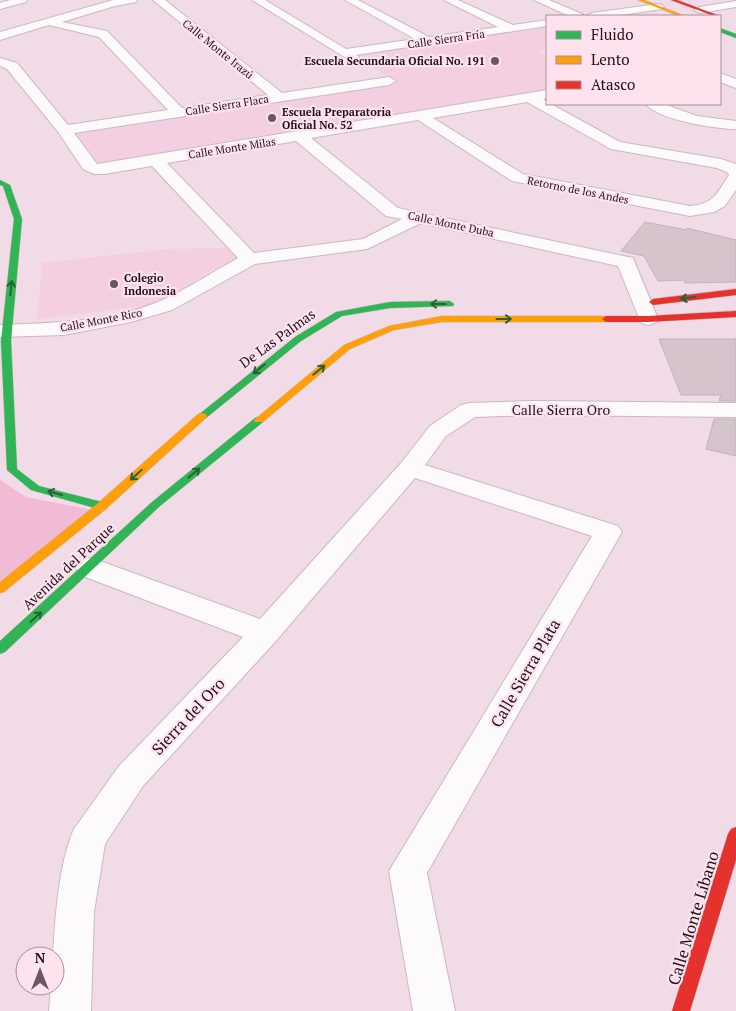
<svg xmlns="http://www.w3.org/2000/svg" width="736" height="1011" font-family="'PT Serif',serif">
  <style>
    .built { fill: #f4cfe1 }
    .green { fill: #f1bbd6 }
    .building { fill: #d6c4cd; stroke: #c3b2bb }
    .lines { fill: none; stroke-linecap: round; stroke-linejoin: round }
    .street-casing { stroke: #cab8c1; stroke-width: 2 }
    .fast-casing { stroke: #cab8c1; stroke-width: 1 }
    .slow-casing { stroke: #cab8c1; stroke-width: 1 }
    .jam-casing { stroke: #cab8c1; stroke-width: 1 }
    .street { fill: #fdfafb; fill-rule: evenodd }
    .fast { fill: #30b455; fill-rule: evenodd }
    .slow { fill: #ff9f0a; fill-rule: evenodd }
    .jam { fill: #e5322d; fill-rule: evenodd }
    .oneway { stroke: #286236 }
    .poi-dot { fill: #695860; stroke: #fee3ef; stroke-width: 2 }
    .labels { text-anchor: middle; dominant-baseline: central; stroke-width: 4.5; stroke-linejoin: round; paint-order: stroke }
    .far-street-label { font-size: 11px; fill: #201118; stroke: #fee3ef }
    .far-poi-label { font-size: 11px; font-weight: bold; fill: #201118; stroke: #fee3ef; text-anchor: start }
    .street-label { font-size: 14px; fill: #201118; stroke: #fee3ef }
    .near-street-label { font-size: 16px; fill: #201118; stroke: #fee3ef }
  </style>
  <rect width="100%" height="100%" fill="#f1dbe6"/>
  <path class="built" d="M547 24V49L537 51 547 56V92L97 169 68 130 394 80 349 53Z
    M239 248 232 259 153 305 37 319 42 263 168 249Z"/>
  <path class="green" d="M0 480 26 497 93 510 0 584Z"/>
  <path class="building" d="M645 222 686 230 687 228 736 240V282L685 283 684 280 658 281 644 256 621 251Z
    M659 339H736V401H719L721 395H681Z
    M714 419H736V456L706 449Z"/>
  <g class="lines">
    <g class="street-casing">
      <path id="street" d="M10 0H27L26 2 0 9V3Z
        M113 0H137L136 2 115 6 62 22 107 31 182 108 268 95 153 0H165L282 93 389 77 396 81 389 85 74 133 97 164 547 90V98L543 99 547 102V104H551L620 142 721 159 736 164V190L725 206 714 212 690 216 512 181 418 120 311 138 398 208 633 258 658 319 655 323 648 325 641 323 618 266 421 223 367 249 255 264 172 310 131 322 64 335 0 337V325C52 323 109 322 158 302 186 290 212 272 238 258L152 166 104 174H94L83 169 59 133 7 69 0 66V58L17 63 68 125 168 110 99 37 49 25 0 40V32ZM527 102 611 149 717 168 727 172 729 175C717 193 714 204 690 206L523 174 433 118ZM296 141 386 216 402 219 363 239 254 253 167 163Z
        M252 0H265L346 49 415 39 345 0H358L429 37 498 27 444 0H458L513 25 547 20V26L356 55 365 62 359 66Z
        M534 0H549L582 14 584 16H569Z
        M736 1V7L700 13 694 10 700 7Z
        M658 4 662 5 664 7 662 9 615 16H586L592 13Z
        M720 73 736 79V88L720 82Z
        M646 104H664L697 116 736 121V129C716 129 658 120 646 104Z
        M535 401 736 403V417L535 415 475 417 446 436 425 465 618 526 622 532 427 873 455 1011H413L389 871 592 536 415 478 276 641 143 786 105 844 94 912 91 1011H49L51 986H55V956H53C55 920 59 861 74 829L119 766 243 637 80 575 76 568 80 561 90 558 100 561 260 619 401 463 430 426 461 405 469 403Z"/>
    </g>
    <g class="fast-casing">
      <path id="fast" d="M720 28 736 34V38L720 32Z
        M0 180 10 185 22 219 11 341 17 469 39 486 106 503 108 506 106 509 102 510 31 490 7 470 1 341 14 219 3 186 0 185Z
        M450 301 454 304 453 306 390 308 342 316 301 341 206 418 202 419 197 416 295 337 336 312 390 302Z
        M259 417 264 420 263 422 160 506 5 652 0 654V641L152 502 255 418Z"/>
    </g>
    <g class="slow-casing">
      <path id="slow" d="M638 0H644L685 16H679Z
        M442 316H606L610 319 606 322H442L394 330 350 349 263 422H255L254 420 344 345 389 326Z
        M202 413 206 414 207 416 206 418 106 509 4 592 0 593V582L98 503 198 414Z"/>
    </g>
    <g class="jam-casing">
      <path id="jam" d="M671 0H677L720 16H714Z
        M736 289V295L653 305 649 302 653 299Z
        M736 311V317L648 322H606L602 319 606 316H648Z
        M736 827V860L690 1011H672L728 834 731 829Z"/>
    </g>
    <use href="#street" class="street"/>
    <use href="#fast" class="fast"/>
    <use href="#slow" class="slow"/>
    <use href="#jam" class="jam"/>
  </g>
  <defs><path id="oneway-shaft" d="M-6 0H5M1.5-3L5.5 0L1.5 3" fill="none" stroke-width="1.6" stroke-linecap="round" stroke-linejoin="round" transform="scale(1.25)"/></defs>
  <g class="oneway">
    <use href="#oneway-shaft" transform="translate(11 288) rotate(-84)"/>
    <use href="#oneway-shaft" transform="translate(688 298) rotate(173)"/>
    <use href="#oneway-shaft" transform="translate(438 304) rotate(180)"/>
    <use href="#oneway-shaft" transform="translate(504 319)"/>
    <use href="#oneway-shaft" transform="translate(259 369) rotate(141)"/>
    <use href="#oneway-shaft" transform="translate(319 370) rotate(-39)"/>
    <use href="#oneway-shaft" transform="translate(194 473) rotate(-40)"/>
    <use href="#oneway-shaft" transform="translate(136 475) rotate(138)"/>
    <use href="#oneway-shaft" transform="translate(55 493) rotate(-165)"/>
    <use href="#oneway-shaft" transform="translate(36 617) rotate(-42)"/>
  </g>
  <g class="poi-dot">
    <circle cx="495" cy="61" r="5"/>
    <circle cx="272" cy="118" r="5"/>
    <circle cx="114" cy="284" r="5"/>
  </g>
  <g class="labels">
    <g class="far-street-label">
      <text transform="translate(446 39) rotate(-8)">Calle Sierra Fría</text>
      <text transform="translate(218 49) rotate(39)">Calle Monte Irazú</text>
      <text transform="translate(227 105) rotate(-9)">Calle Sierra Flaca</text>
      <text transform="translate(232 148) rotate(-9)">Calle Monte Milas</text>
      <text transform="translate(578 190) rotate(11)">Retorno de los Andes</text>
      <text transform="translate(451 224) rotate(12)">Calle Monte Duba</text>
      <text transform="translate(101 320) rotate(-11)">Calle Monte Rico</text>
    </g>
    <g class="far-poi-label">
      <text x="485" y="61" text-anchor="end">Escuela Secundaria Oficial No. 191</text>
      <text x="282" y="112">Escuela Preparatoria<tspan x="282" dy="13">Oficial No. 52</tspan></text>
      <text x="124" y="278">Colegio<tspan x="124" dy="13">Indonesia</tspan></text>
    </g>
    <g class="street-label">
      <text transform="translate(277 338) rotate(-36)">De Las Palmas</text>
      <text x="561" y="409">Calle Sierra Oro</text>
      <text transform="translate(68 566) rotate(-43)">Avenida del Parque</text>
    </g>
    <g class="near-street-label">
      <text transform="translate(525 673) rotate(-60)">Calle Sierra Plata</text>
      <text transform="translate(188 716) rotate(-47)">Sierra del Oro</text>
      <text transform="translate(693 918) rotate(-73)">Calle Monte Líbano</text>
    </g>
  </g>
  <rect x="546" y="15" width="175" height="90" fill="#fee3ef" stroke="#a58f99"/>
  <rect x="556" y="31" width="25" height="8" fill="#30b455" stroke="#a58f99"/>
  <text x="591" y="40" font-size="15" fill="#201118">Fluido</text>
  <rect x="556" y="56" width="25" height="8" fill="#ff9f0a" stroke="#a58f99"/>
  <text x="591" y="65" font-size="15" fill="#201118">Lento</text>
  <rect x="556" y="81" width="25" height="8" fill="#e5322d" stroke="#a58f99"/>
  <text x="591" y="90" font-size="15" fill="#201118">Atasco</text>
  <g transform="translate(40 971)"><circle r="24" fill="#fee3ef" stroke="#a58f99"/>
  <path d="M0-4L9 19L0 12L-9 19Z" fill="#695860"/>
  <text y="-8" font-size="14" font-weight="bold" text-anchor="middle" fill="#201118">N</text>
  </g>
</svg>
